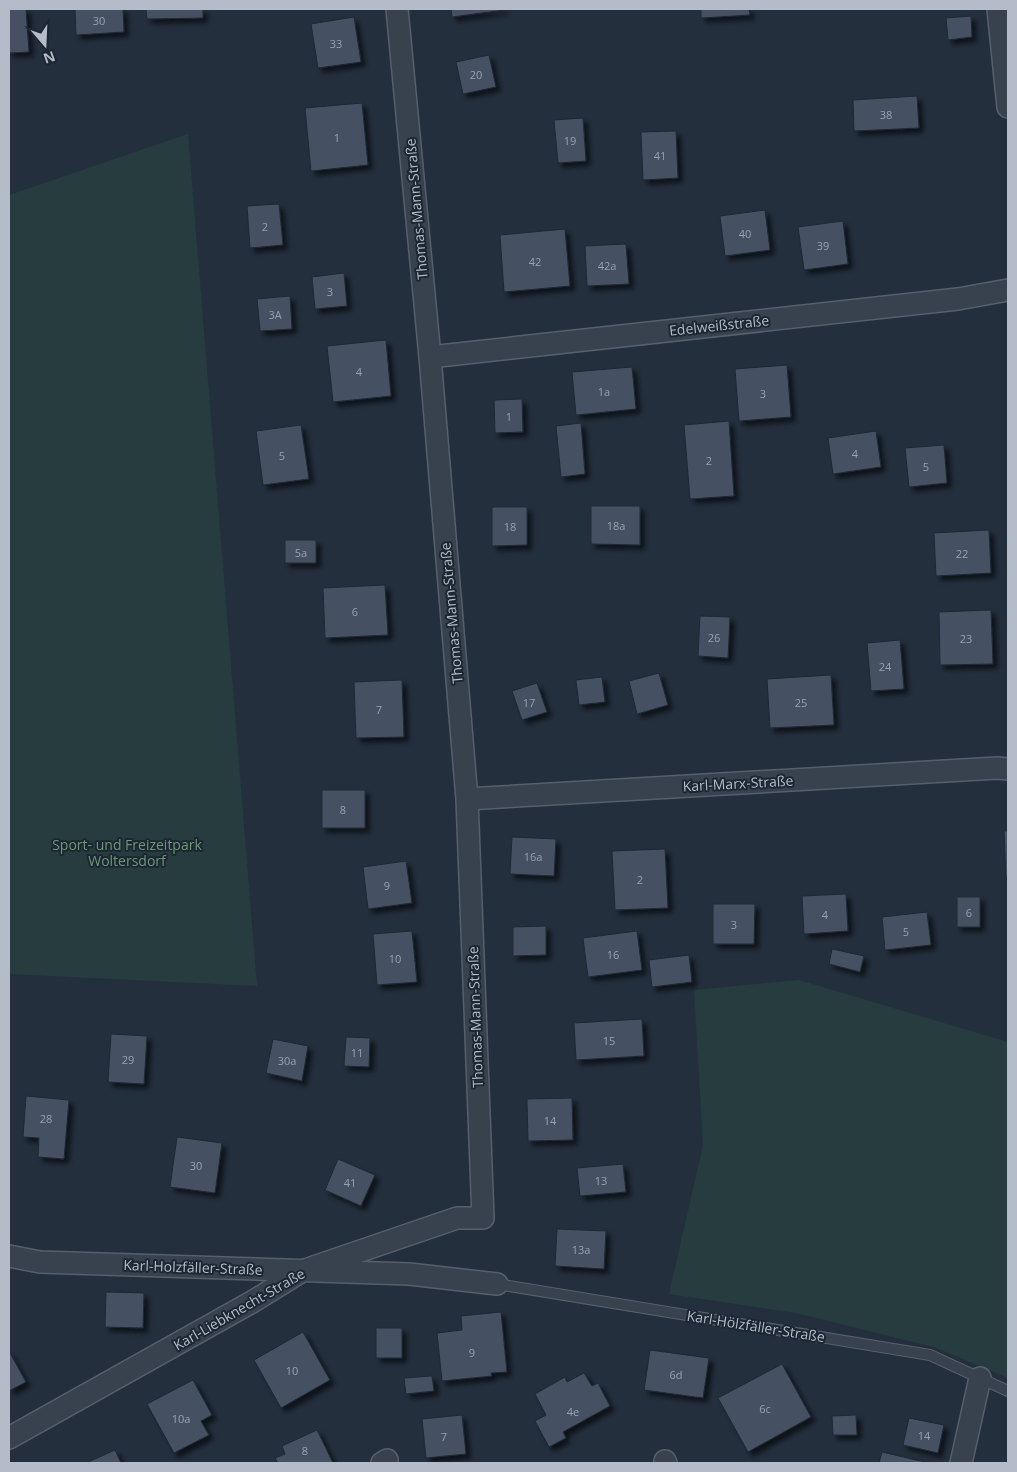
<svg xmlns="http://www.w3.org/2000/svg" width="1017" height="1472" font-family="'Open Sans',sans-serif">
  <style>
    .green { fill: #263c3f }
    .building { fill: #455162; stroke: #1f2835; filter: url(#shadow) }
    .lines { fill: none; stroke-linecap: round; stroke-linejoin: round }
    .lane-casing { stroke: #565f6c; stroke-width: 12 }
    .street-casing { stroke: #565f6c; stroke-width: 24 }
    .lane { stroke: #38414e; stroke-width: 10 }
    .street { stroke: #38414e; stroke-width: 21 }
    .labels { text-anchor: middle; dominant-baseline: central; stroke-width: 4; stroke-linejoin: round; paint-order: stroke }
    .number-label { font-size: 11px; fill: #98a1af }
    .street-label { font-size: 14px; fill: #b4bcc9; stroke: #1d2633 }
    .park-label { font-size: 14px; fill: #6b9a76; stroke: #1d2633 }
  </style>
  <defs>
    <filter id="shadow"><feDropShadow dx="4.5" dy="4.5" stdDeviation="2.5" flood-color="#0009"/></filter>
  </defs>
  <rect width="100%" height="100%" fill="#242f3e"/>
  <path class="green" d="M188 134 257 986 9 974V195Z
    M799 980 1008 1042V1378L934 1347 796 1313 669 1294 703 1145 694 990Z"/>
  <path class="building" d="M9 9H26L29 52 9 53Z
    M75 9H123L124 32 76 35Z
    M146 9H203V18L147 19Z
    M451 9H504V10L452 17Z
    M701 9H749L750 15 701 18Z
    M971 16 972 37 948 40 946 18Z
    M354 17 361 62 318 68 311 24Z
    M489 55 496 87 463 94 456 62Z
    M917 96 919 128 854 131 853 100Z
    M362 103 368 165 311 171 305 108Z
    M583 118 586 161 558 163 554 120Z
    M676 131 678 178 643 180 641 132Z
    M279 204 283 245 250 248 247 206Z
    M765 210 770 250 725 256 720 216Z
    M843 221 848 264 804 270 798 227Z
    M565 229 570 286 504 292 500 235Z
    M626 244 629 284 587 286 585 246Z
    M344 273 347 306 315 309 312 277Z
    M290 296 292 329 260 331 257 299Z
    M386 340 391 396 333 402 327 346Z
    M787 365 791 417 739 421 735 369Z
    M632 367 636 409 576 415 572 372Z
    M522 399 523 432 495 433 494 400Z
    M729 421 734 496 690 499 684 425Z
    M581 423 585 474 561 477 556 426Z
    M301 425 309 479 263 485 256 431Z
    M876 431 881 467 833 474 828 438Z
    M944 445 947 483 909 487 905 448Z
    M591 506H640V545L591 544Z
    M492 507H527V545L492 546Z
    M989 530 991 573 936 576 934 533Z
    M285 540H316V563H285Z
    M385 585 388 635 325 638 323 588Z
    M991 610 993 664 940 665 939 612Z
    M700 616 730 617 728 658 698 656Z
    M900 640 904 689 871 691 867 643Z
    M659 673 668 705 637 714 629 681Z
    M831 675 834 725 770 728 767 679Z
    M602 677 605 702 579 705 576 680Z
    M402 680 404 737 356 738 354 682Z
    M537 683 547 712 522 720 512 691Z
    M322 790H365V828H322Z
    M1004 831H1008V877H1006Z
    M512 837 556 839 554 876 510 874Z
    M665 849 668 908 615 910 612 851Z
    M406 861 412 903 368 909 363 867Z
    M846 894 848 931 804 934 802 896Z
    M957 897H980V927H957Z
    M713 904H755L754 944H713Z
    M927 912 931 945 885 950 882 917Z
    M546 926V955L513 956V927Z
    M412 931 417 982 377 985 373 934Z
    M637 931 642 970 588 977 583 938Z
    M832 949 864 956 860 972 829 964Z
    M689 955 692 982 652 987 649 960Z
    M642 1019 644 1056 576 1060 574 1023Z
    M111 1034 147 1036 144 1084 108 1082Z
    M346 1037 370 1038 369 1067 344 1066Z
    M273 1039 308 1046 302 1081 266 1073Z
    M26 1096 69 1100 64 1159 38 1157 39 1138 23 1137Z
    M572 1098 573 1140 528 1141 527 1099Z
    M177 1137 222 1143 215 1193 170 1187Z
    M338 1159 375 1175 361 1206 325 1190Z
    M623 1164 626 1192 580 1196 577 1168Z
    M557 1229 606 1231 604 1269 555 1266Z
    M106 1292 144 1293 143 1328 105 1327Z
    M501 1312 507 1372 491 1373 492 1376 442 1381 437 1333 462 1330 461 1316Z
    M376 1328H402V1358H376Z
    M303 1332 330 1380 281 1408 254 1360Z
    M650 1350 709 1358 703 1398 644 1390Z
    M9 1351 26 1382 9 1391Z
    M782 1364 811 1417 748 1452 718 1398Z
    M584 1373 592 1386 598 1383 610 1406 563 1432 566 1438 549 1447 535 1421 546 1415 535 1394 565 1377 567 1382Z
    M432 1376 434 1391 406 1394 404 1378Z
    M193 1380 212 1415 201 1421 209 1435 174 1453 147 1404Z
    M462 1415 466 1454 426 1458 422 1419Z
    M856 1415 857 1435H833L832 1416Z
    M909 1418 944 1425 938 1453 903 1445Z
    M317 1430 333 1463H278L275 1458 285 1454 282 1446Z
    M115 1450 121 1463H86Z
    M882 1452 929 1463H879Z"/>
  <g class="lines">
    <g class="lane-casing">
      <path id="lane" d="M497 1284 930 1355 1008 1391"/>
    </g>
    <g class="street-casing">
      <path id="street" d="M998 9 1008 107
        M430 357 958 299 1008 290
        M467 799 997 768 1008 769
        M9 1256 40 1262 409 1274 497 1284
        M9 1438 252 1302 302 1271 457 1218H483L467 799 430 357 397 9
        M665 1461 666 1463
        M382 1463 387 1460
        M961 1463 980 1378"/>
    </g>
    <use href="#lane" class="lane"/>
    <use href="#street" class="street"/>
  </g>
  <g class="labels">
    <g class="number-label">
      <text x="99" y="20">30</text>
      <text x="336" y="43">33</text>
      <text x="476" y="74">20</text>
      <text x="886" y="114">38</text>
      <text x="337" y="137">1</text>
      <text x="570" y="140">19</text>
      <text x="660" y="155">41</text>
      <text x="265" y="226">2</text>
      <text x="745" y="233">40</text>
      <text x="823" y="245">39</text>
      <text x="535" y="261">42</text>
      <text x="607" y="265">42a</text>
      <text x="330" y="291">3</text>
      <text x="275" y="314">3A</text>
      <text x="359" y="371">4</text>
      <text x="604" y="391">1a</text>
      <text x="763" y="393">3</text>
      <text x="509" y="416">1</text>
      <text x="855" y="453">4</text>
      <text x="282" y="455">5</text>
      <text x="709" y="460">2</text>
      <text x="926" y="466">5</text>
      <text x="616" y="525">18a</text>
      <text x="510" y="526">18</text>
      <text x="301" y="552">5a</text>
      <text x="962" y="553">22</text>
      <text x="355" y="611">6</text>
      <text x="714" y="637">26</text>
      <text x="966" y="638">23</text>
      <text x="885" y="666">24</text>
      <text x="529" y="702">17</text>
      <text x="801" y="702">25</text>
      <text x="379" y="709">7</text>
      <text x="343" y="809">8</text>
      <text x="533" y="856">16a</text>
      <text x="640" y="879">2</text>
      <text x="387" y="885">9</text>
      <text x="969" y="912">6</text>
      <text x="825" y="914">4</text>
      <text x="734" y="924">3</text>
      <text x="906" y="931">5</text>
      <text x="613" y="954">16</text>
      <text x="395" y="958">10</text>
      <text x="609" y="1040">15</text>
      <text x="357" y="1052">11</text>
      <text x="128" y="1059">29</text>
      <text x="287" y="1060">30a</text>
      <text x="46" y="1118">28</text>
      <text x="550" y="1120">14</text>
      <text x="196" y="1165">30</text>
      <text x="601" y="1180">13</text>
      <text x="350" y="1182">41</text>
      <text x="581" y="1249">13a</text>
      <text x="472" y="1352">9</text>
      <text x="292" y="1370">10</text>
      <text x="676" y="1374">6d</text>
      <text x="765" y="1408">6c</text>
      <text x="573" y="1411">4e</text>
      <text x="181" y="1418">10a</text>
      <text x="924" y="1435">14</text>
      <text x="444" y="1436">7</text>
      <text x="305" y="1450">8</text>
    </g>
    <g class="street-label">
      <text transform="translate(416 209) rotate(-95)">Thomas-Mann-Straße</text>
      <text transform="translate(719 325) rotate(-6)">Edelweißstraße</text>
      <text transform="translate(451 613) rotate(-95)">Thomas-Mann-Straße</text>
      <text transform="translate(738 783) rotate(-3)">Karl-Marx-Straße</text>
      <text transform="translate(475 1017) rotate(-92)">Thomas-Mann-Straße</text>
      <text transform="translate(193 1267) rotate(2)">Karl-Holzfäller-Straße</text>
      <text transform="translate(239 1309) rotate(-30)">Karl-Liebknecht-Straße</text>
      <text transform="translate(756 1326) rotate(9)">Karl-Hölzfäller-Straße</text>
    </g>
    <g class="park-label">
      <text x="127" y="844">Sport- und Freizeitpark<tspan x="127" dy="16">Woltersdorf</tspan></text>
    </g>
  </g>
  <rect width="1017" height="1472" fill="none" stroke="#b4bcc9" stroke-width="20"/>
  <g transform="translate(45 45) rotate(161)" stroke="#1d2633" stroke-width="4" paint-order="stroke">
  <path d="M0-4L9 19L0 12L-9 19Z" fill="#b4bcc9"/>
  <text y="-8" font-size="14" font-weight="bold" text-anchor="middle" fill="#b4bcc9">N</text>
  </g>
</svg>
